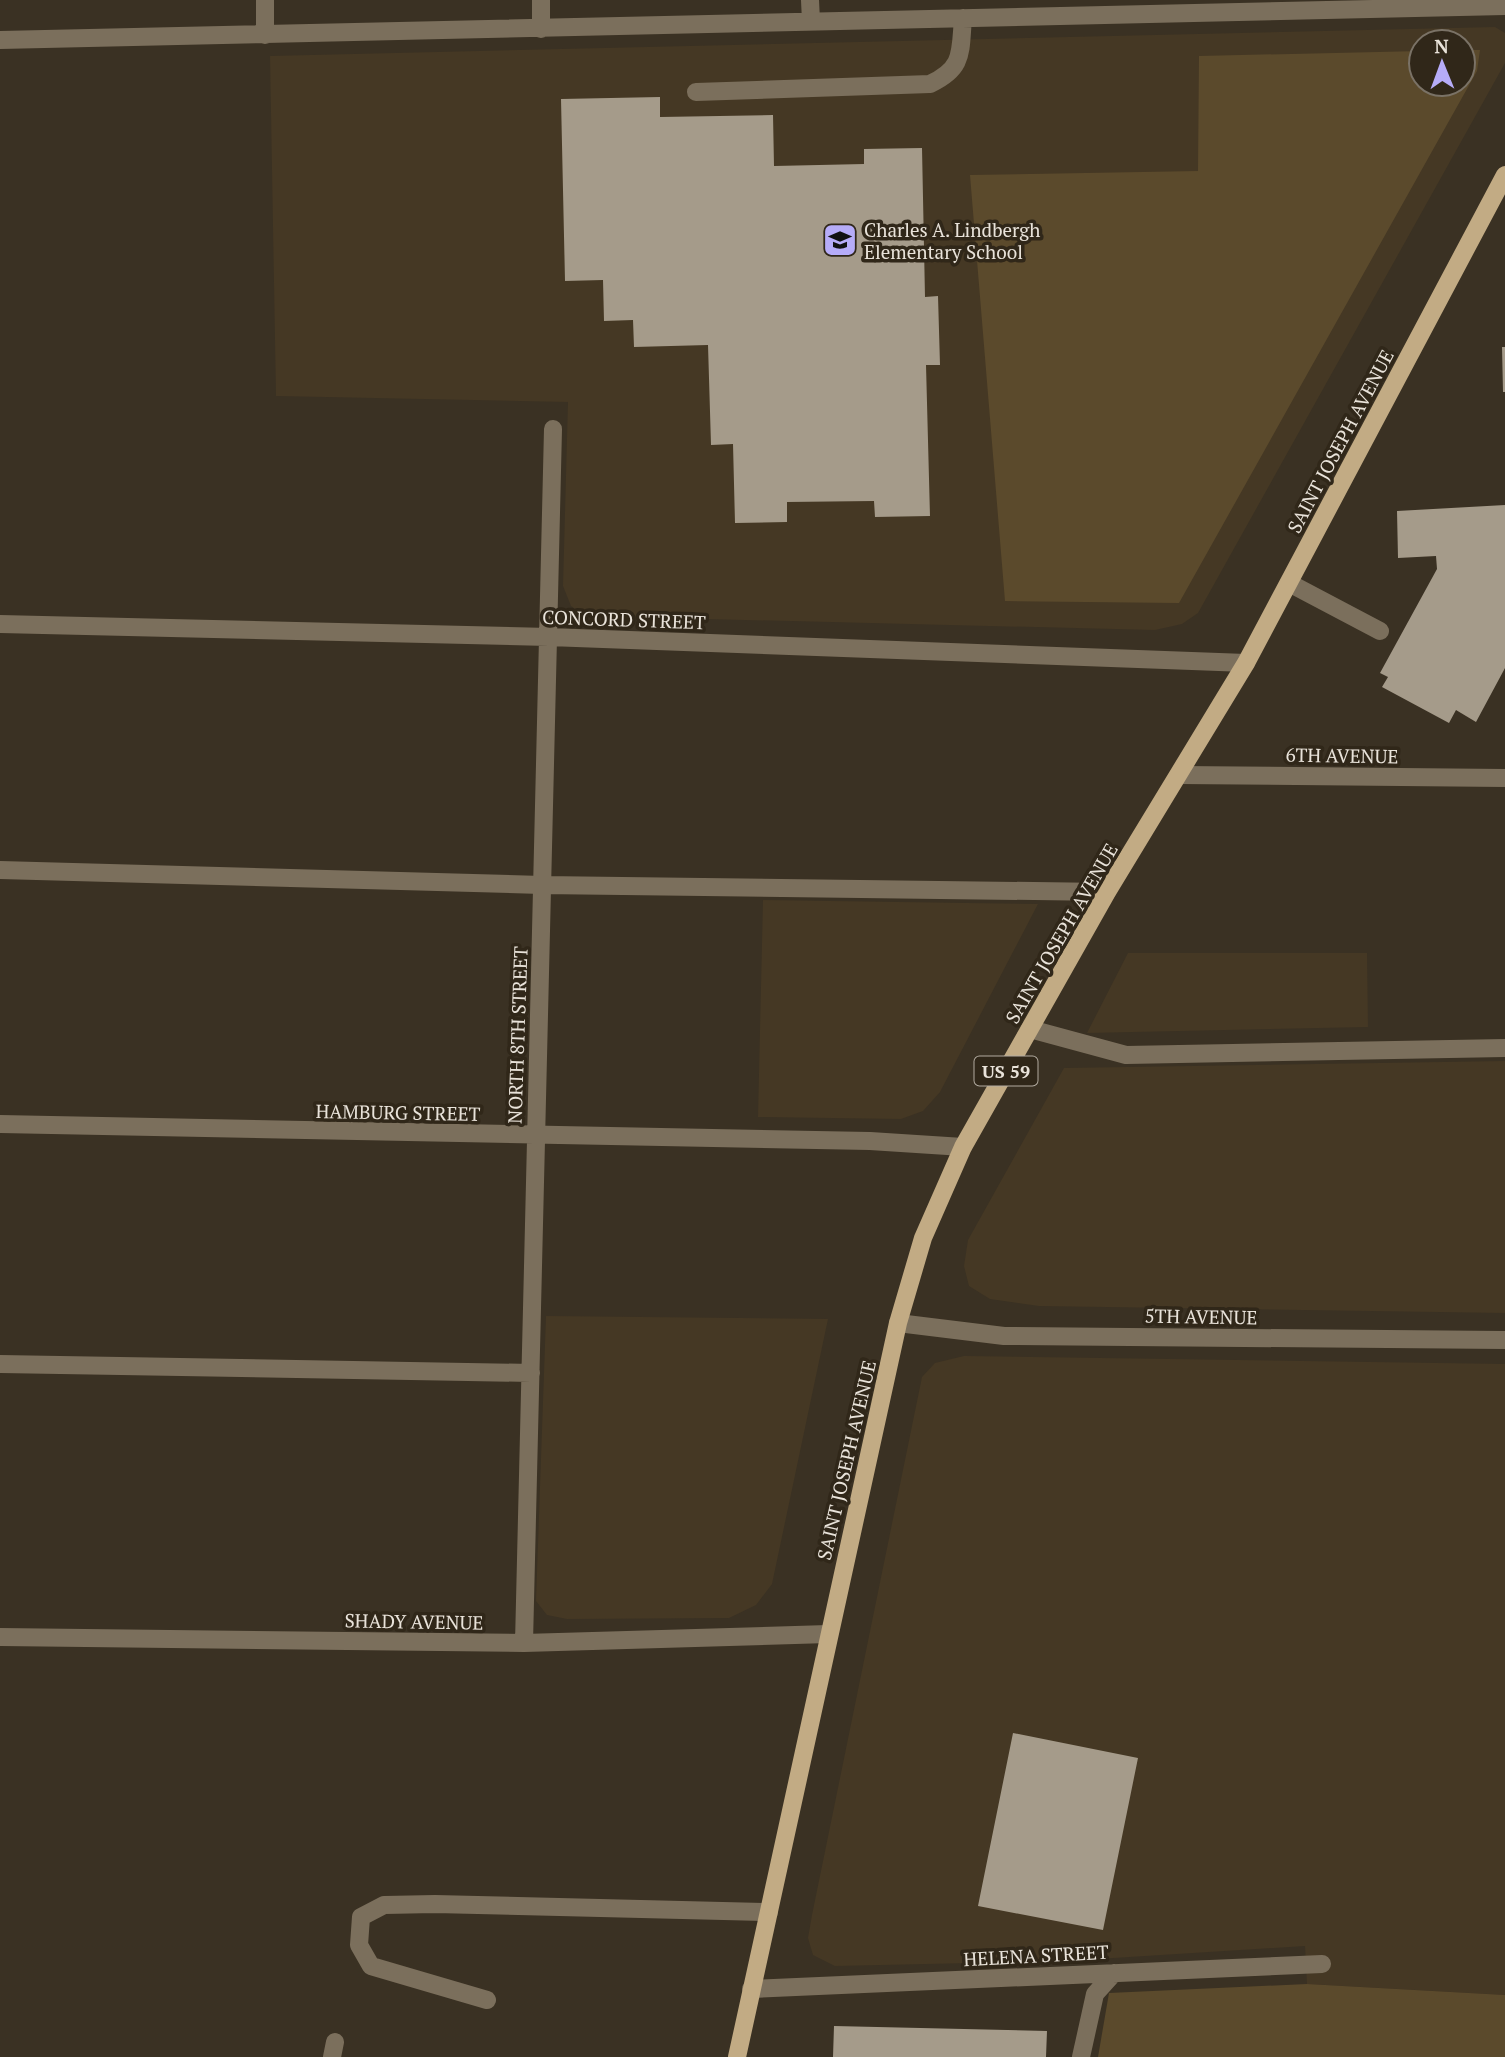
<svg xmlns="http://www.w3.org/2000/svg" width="1505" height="2057" font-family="'PT Serif',serif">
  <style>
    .built { fill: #453824; fill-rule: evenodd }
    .green { fill: #5b4a2c }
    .building { fill: #a59b8a }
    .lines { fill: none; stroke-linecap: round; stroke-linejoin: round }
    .minor { stroke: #7b6f5c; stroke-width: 18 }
    .major { stroke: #c2ab84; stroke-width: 18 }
    .labels { text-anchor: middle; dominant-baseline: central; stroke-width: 7; stroke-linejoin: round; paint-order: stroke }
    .shield { fill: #302719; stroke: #b2aba0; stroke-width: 2 }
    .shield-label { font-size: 18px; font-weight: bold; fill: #e9e3da }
    .poi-label { font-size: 19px; fill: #e9e3da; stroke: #302719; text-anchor: start }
    .street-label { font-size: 19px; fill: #e9e3da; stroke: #302719 }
  </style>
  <rect width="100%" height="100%" fill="#3a3123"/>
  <path class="built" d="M1495 27 1505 33V63L1198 613 1182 624 1155 630 585 616 571 606 563 586 568 402 276 396 270 56ZM1421 42H1463V84H1421Z
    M763 900 1038 904 940 1092 923 1111 901 1119 758 1117Z
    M1128 953H1367L1368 1027 1087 1033Z
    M1505 1061V1313L1039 1306 990 1299 969 1286 964 1266 968 1240 1064 1068Z
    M546 1316 828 1319 772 1584 756 1605 729 1618 567 1619 547 1615 536 1601Z
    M964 1356 1505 1364V1995L1307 1984 1305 1946 1066 1961 835 1966 813 1955 808 1938 812 1915 922 1377 935 1363Z"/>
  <path class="green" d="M1463 50H1480L1477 71 1179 603 1005 601 970 175 1198 171 1199 56 1421 51V84H1463Z
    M1307 1984 1505 1995V2057H1098L1109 1993Z"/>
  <path class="building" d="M660 97V117L773 115 774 166 864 164V149L922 148 925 297 938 296 940 365H926L930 516 875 517 874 501 787 502V522L735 523 733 444 711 445 708 345 634 347 633 320 604 321 603 280 565 281 561 99Z
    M1502 347H1505V392H1503Z
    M1505 505V668L1476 722 1456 710 1449 723 1382 687 1388 677 1380 673 1437 569 1436 556 1398 558 1397 511Z
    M1013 1733 1138 1758 1103 1930 978 1906Z
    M834 2026 1047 2031 1046 2057H833Z"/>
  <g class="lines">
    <path class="minor" d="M265 0V35
      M541 0V29
      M810 0 811 21
      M0 40 1505 6
      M696 92 930 84C964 68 960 53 963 18
      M1289 583 1380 631
      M0 624 549 637 1246 663
      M1179 775 1505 778
      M0 870 542 885 1107 892
      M1030 1029 1126 1055 1505 1048
      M0 1124 870 1141 963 1147
      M898 1323 1004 1336 1505 1340
      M0 1364 531 1373
      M0 1637 524 1643 828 1634
      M524 1643 553 429
      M751 1989 1322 1964
      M487 2000 371 1966 359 1945 361 1917 384 1905 435 1904 769 1912
      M332 2057 335 2042
      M1081 2057 1095 1994 1114 1973"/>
    <path class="major" d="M737 2057 898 1323 923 1238 963 1147 1107 892 1246 663 1505 175"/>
  </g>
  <defs>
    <g id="school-square" transform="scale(1.75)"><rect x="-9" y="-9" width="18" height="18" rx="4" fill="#b6acf8" stroke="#302719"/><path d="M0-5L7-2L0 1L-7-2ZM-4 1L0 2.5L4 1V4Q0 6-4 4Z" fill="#111"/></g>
  </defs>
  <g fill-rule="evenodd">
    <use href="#school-square" x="840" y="240"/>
  </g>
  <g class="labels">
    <rect class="shield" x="974.5" y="1056.5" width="63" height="29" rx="5"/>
    <g class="shield-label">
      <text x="1006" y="1071">US 59</text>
    </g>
    <g class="poi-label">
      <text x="864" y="229">Charles A. Lindbergh<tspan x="864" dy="22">Elementary School</tspan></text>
    </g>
    <g class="street-label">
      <text transform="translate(1340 441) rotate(-62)">SAINT JOSEPH AVENUE</text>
      <text transform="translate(624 619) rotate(2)">CONCORD STREET</text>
      <text transform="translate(1342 755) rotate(1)">6TH AVENUE</text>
      <text transform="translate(1061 933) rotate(-60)">SAINT JOSEPH AVENUE</text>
      <text transform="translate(517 1035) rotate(-88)">NORTH 8TH STREET</text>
      <text transform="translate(398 1112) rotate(1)">HAMBURG STREET</text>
      <text transform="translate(1201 1316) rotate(1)">5TH AVENUE</text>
      <text transform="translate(846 1460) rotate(-77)">SAINT JOSEPH AVENUE</text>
      <text transform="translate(414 1621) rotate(1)">SHADY AVENUE</text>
      <text transform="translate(1036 1955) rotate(-3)">HELENA STREET</text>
    </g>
  </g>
  <g transform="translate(1442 63) rotate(359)"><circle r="33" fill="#302719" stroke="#7a7266" stroke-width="2"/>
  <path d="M0-5L12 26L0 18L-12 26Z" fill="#b6acf8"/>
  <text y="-10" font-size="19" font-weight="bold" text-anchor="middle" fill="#e9e3da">N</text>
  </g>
</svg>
